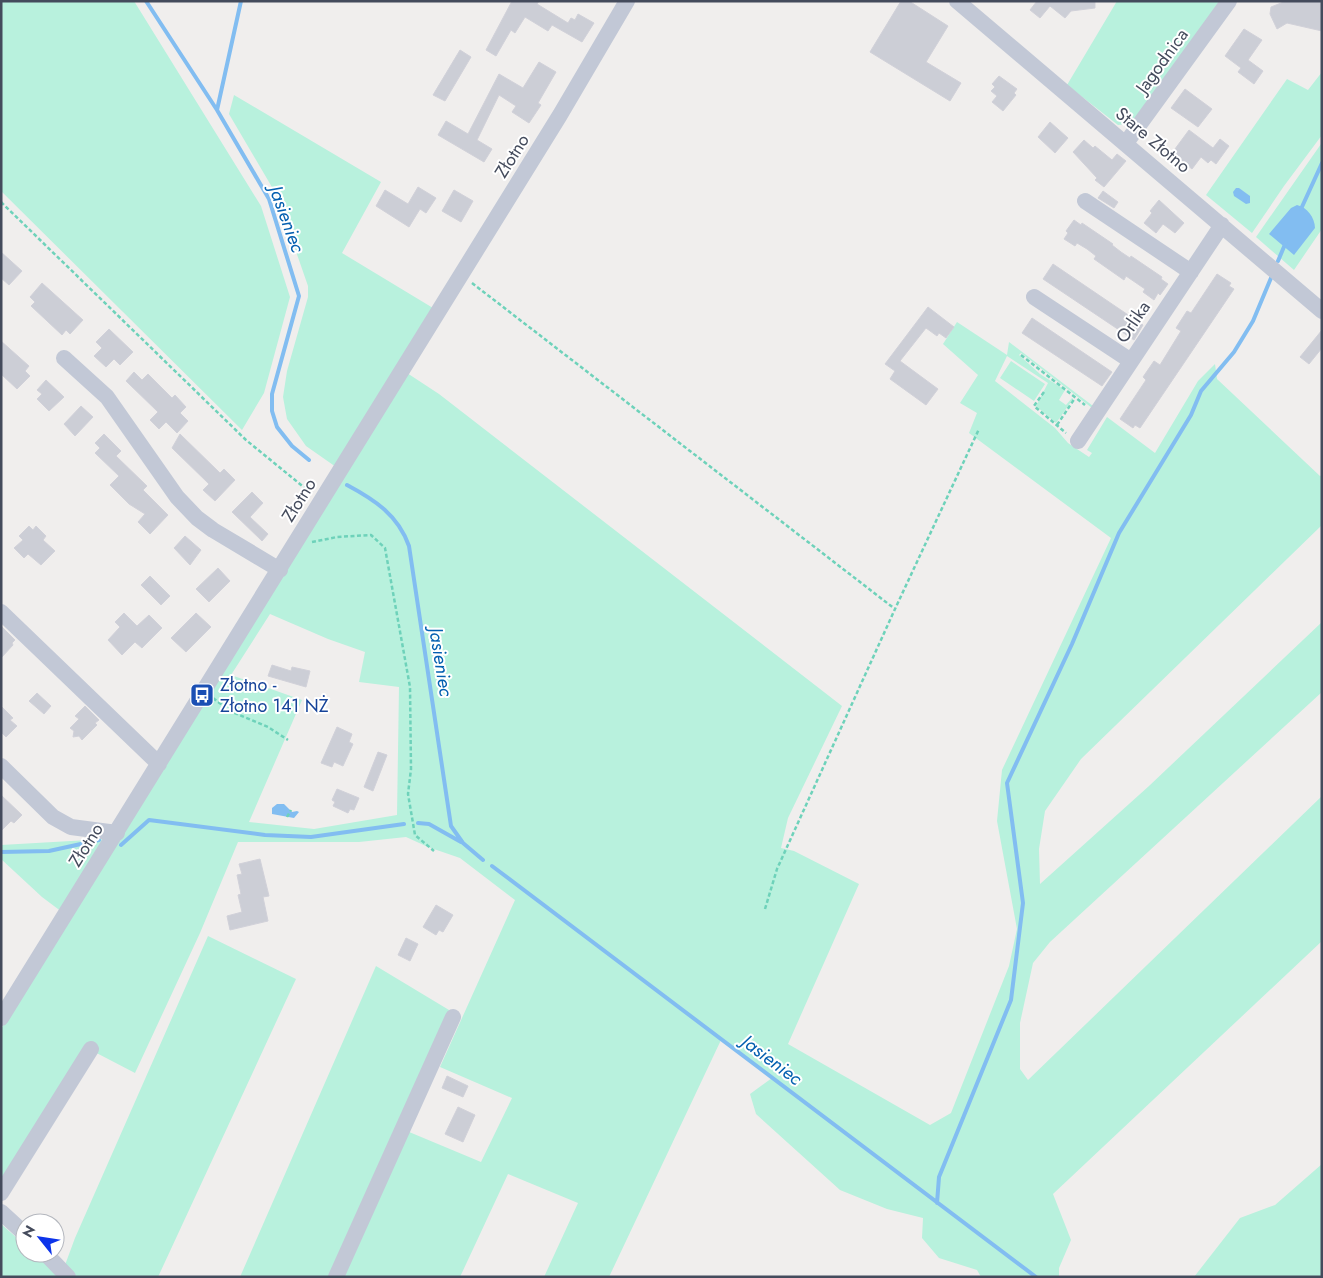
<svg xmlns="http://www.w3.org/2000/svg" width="1323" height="1278" font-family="Jost,sans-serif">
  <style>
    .green { fill: #b8f1dd; fill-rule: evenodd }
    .water { fill: #82bdf1 }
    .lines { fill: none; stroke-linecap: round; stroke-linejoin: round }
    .stream { stroke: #82bdf1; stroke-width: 4 }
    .building { fill: #ccced6; stroke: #d1d1d9 }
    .path { stroke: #6ed2ba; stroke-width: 2.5; stroke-dasharray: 4 2.5; stroke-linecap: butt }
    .minor { stroke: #c2c8d6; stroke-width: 16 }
    .labels { text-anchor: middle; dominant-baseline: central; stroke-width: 4; stroke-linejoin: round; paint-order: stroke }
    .street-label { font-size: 18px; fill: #444b5c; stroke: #fff }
    .transit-label { font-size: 18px; fill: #164399; stroke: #fff; text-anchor: start }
    .water-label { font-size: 19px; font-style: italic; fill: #035fb0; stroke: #fff }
  </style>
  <rect width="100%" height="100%" fill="#f0eeed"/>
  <path class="green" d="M1 1H134L261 206 290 297 264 393 242 430 1 191Z
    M1117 1H1221L1133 123 1118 125 1067 85Z
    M1322 72V135L1284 186 1252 233 1206 195 1287 79 1308 90Z
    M234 95 381 182 342 253 433 308 336 467 306 446 287 419 283 397 287 371 308 297V286L276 194 229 114Z
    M1321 144 1322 229 1294 270 1256 237Z
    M957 322 1007 355 1009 342 1093 406 1092 408 1021 353 1019 355 1040 374 1065 390 1059 400 1066 405 1072 398 1073 399 1056 423 1036 406 1048 383 1007 356 995 381 1055 428 1068 443 1089 457 1092 453 1087 450 1107 417 1155 453 1198 381 1215 364 1217 379 1320 476 1322 475V525L1081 759 1045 811 1039 849 1040 884 1149 786 1322 622V692L1050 942 1033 963 1020 1023V1069L1028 1080 1322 796V941L1053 1194 1071 1240 1059 1268V1277H981L977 1270 939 1258 922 1238 923 1218 887 1209 840 1190 756 1114 750 1094 772 1078 721 1040 609 1277H544L578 1203 508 1174 460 1277H240L376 966 454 1013 402 1129 481 1162 512 1098 440 1067 515 900 460 858 428 847 406 837 359 842H238L200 933 135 1073 85 1047 1 1183V1029L407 373 439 394 842 706 788 818 781 848 794 851 859 884 788 1044 930 1125 951 1113 1009 966 1017 929 997 821 1002 770 1111 538 969 433 977 413 960 403 978 375 943 344ZM270 614 328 639 365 652 359 682 399 687 397 815 314 829 249 822 302 700 231 675Z
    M1011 361 1045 384 1034 401 1000 378Z
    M106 839 62 912 42 897 1 859V845Z
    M208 936 296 979 158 1277H77L65 1265 75 1238Z
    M1322 1164V1274L1319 1277H1194L1240 1218 1275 1205Z
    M1 1224 25 1245V1253H34L61 1277H1Z"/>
  <path class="water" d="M1236 188H1239L1250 196V203L1246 204 1234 196 1233 192Z
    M1297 205C1307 207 1315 218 1315 228L1294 255 1269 234 1291 208Z
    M277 804H284L292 812 297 811 299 812 294 818 272 814V808Z"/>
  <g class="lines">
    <path class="stream" d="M146 1 217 110 269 199 299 296 272 394V411L277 427 292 446 309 460
      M217 110 241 1
      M1301 209 1322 163
      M1278 261 1286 242
      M347 485C375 500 398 515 409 546L451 826 463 843 483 860
      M418 823 429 824 461 842
      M121 845 149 820 265 835 311 837 404 824
      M1 852 49 851 99 840
      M492 866 1036 1277
      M937 1203 939 1177 1011 1000 1023 903 1007 783 1072 644 1119 533 1191 415 1201 391 1234 352 1253 321 1271 278"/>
  </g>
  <path class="building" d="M512 1H539L537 4 568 23 571 18 575 20 578 14 594 23 582 42 552 25 548 31 525 17 515 33 511 30 496 56 486 50Z
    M901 1H909L948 26 926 62 961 83 950 101 870 52Z
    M1037 1H1095V8L1071 11 1065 18 1050 6 1040 18 1030 10Z
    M1286 1H1322V31L1287 23 1277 29 1270 14 1271 7Z
    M1244 29 1262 40 1248 60 1263 71 1254 84 1238 72 1241 68 1225 56Z
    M460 50 471 57 445 101 433 95Z
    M539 62 556 72 538 103 541 105 529 123 512 112 516 106 499 95 477 140 492 149 484 162 438 135 446 121 468 134 499 74 523 88Z
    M999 76 1017 89 1014 93 1016 95 1003 111 992 102 997 96 991 91 995 87 992 84Z
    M1185 89 1212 109 1198 127 1171 108Z
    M1050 122 1068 138 1055 153 1038 137Z
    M1189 130 1213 148 1220 139 1229 146 1216 164 1211 160 1208 163 1201 157 1192 169 1172 153Z
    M1084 140 1093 148 1095 146 1112 160 1117 154 1126 161 1104 187 1095 180 1097 178 1073 152Z
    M418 187 436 198 426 213 420 209 409 227 376 206 385 190 408 204Z
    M454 190 473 201 461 222 442 211Z
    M1103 191 1118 202 1114 208 1098 198Z
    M1159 200 1184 223 1175 233 1163 224 1156 233 1144 223 1152 213 1150 211Z
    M1074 220 1081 225 1082 223 1113 244 1112 245 1121 252 1130 258 1131 256 1162 277 1161 279 1168 284 1160 295 1158 293 1154 300 1143 292 1145 289 1126 276 1124 280 1094 259 1096 256 1087 249 1077 243 1075 246 1064 239 1068 233 1066 231Z
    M1 252 22 271 9 285 1 278Z
    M1053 264 1143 325 1134 340 1043 279Z
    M1217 274 1231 283 1229 286 1234 289 1140 428 1135 425 1133 428 1120 419 1146 380 1143 377 1154 361 1160 365 1181 331 1176 328 1187 311 1191 313Z
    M42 283 83 320 70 334 66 330 62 335 31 306 35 302 30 297Z
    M928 307 954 327 946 338 939 333 937 336 926 328 900 361 938 389 926 405 890 379 895 371 885 364Z
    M1032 318 1112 372 1102 386 1022 333Z
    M109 329 133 352 120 365 114 359 106 367 94 356 102 348 96 342Z
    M1322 330V348L1309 364 1300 357Z
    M1 341 29 366 25 371 30 376 17 389 1 374Z
    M134 372 142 380 148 374 172 398 175 395 186 407 180 413 188 421 177 433 166 422 159 429 150 420 158 412 126 381Z
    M46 380 64 397 49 411 37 399 42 394 37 390Z
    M81 406 93 417 75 436 64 424Z
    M104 434 121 451 116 456 147 486 143 490 168 515 150 534 138 522 145 514 129 504 110 485 119 476 95 453 100 448 95 443Z
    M180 434 220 473 224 469 235 480 215 501 203 490 209 484 172 448Z
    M252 492 263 503 250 517 268 534 262 541 232 512Z
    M29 526 33 530 36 526 46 536 43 540 55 551 41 565 28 554 24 558 14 548 23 540 19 536Z
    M185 536 201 550 190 565 174 548Z
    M218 568 230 581 209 602 196 589Z
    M150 576 170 596 161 605 141 585Z
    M124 613 137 626 149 615 162 628 142 648 135 642 122 655 108 640 120 627 115 622Z
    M196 613 211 627 186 652 171 638Z
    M1 626 15 640 12 643 13 645 1 658Z
    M272 665 291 671 292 667 310 671 306 687 268 676Z
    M37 693 51 706 44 714 29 701Z
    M1 706 13 718 10 720 17 726 6 737 1 732Z
    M85 706 99 720 95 723 97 725 82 740 79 736 73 737 74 731 70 728 79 719 75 716Z
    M337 727 352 734 349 742 353 744 343 766 334 762 332 767 321 763Z
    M378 752 387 755 373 791 364 787Z
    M337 789 359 798 354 810 350 809 348 813 333 806 335 802 332 800Z
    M1 795 22 815 14 823 11 821 1 831Z
    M260 859 269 896 263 897 268 921 230 930 227 916 242 912 238 895 241 894 237 875 242 874 239 864Z
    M436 905 453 915 443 932 439 930 436 935 423 927Z
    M406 938 418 944 410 961 398 955Z
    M447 1076 468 1086 463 1097 442 1088Z
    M458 1107 475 1115 463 1142 445 1134Z"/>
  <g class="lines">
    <path class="path" d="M1 202 246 440 311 493
      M472 283 895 609
      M1021 355 1085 405
      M1044 392 1034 406 1066 433
      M1057 425 1075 398
      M312 542 337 537 371 535 385 548 410 687 411 769 408 794 415 835 434 851
      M213 698 230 711 268 727 288 740
      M287 817 291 810
      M765 909 777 869 895 609 979 429"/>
    <path class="minor" d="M957 1 1322 311
      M1126 143 1229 1
      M1085 201 1191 272
      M1034 297 1131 361
      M64 358 107 397 177 497 197 518 213 530 280 570
      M1078 441 1222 225
      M1 612 159 764
      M1 766 53 817 71 827 117 833
      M1 1018 560 115 627 1
      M1 1193 91 1049
      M1 1212 25 1234
      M45 1253 68 1277
      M336 1277 453 1017"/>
  </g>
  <defs>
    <g id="bus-square" transform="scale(1.25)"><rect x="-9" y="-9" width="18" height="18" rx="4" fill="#1a4fb4" stroke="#fff"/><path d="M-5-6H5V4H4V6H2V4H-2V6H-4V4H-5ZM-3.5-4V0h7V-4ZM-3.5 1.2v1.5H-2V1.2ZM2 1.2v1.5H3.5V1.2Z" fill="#fff"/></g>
  </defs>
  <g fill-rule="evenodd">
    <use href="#bus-square" x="202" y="695"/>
  </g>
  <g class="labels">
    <g class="street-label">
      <text transform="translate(1162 61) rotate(-54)">Jagodnica</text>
      <text transform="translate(1153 140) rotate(40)">Stare Złotno</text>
      <text transform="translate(512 156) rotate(-58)">Złotno</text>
      <text transform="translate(1133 322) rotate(-56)">Orlika</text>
      <text transform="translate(299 500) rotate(-58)">Złotno</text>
      <text transform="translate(86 845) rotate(-58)">Złotno</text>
    </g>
    <g class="transit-label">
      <text x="220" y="685">Złotno -<tspan x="220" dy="21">Złotno 141 NŻ</tspan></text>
    </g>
    <g class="water-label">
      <text transform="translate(287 219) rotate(70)">Jasieniec</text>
      <text transform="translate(441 662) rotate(81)">Jasieniec</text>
      <text transform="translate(772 1060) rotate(37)">Jasieniec</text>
    </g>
  </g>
  <rect width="1323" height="1278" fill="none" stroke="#444b5c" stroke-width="5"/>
  <g transform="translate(40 1238) rotate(300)"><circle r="24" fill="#ffffff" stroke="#b4b7be"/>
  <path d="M0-4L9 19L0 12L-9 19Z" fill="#0d34ea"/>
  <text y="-8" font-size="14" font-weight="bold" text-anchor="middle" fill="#444b5c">N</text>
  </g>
</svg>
